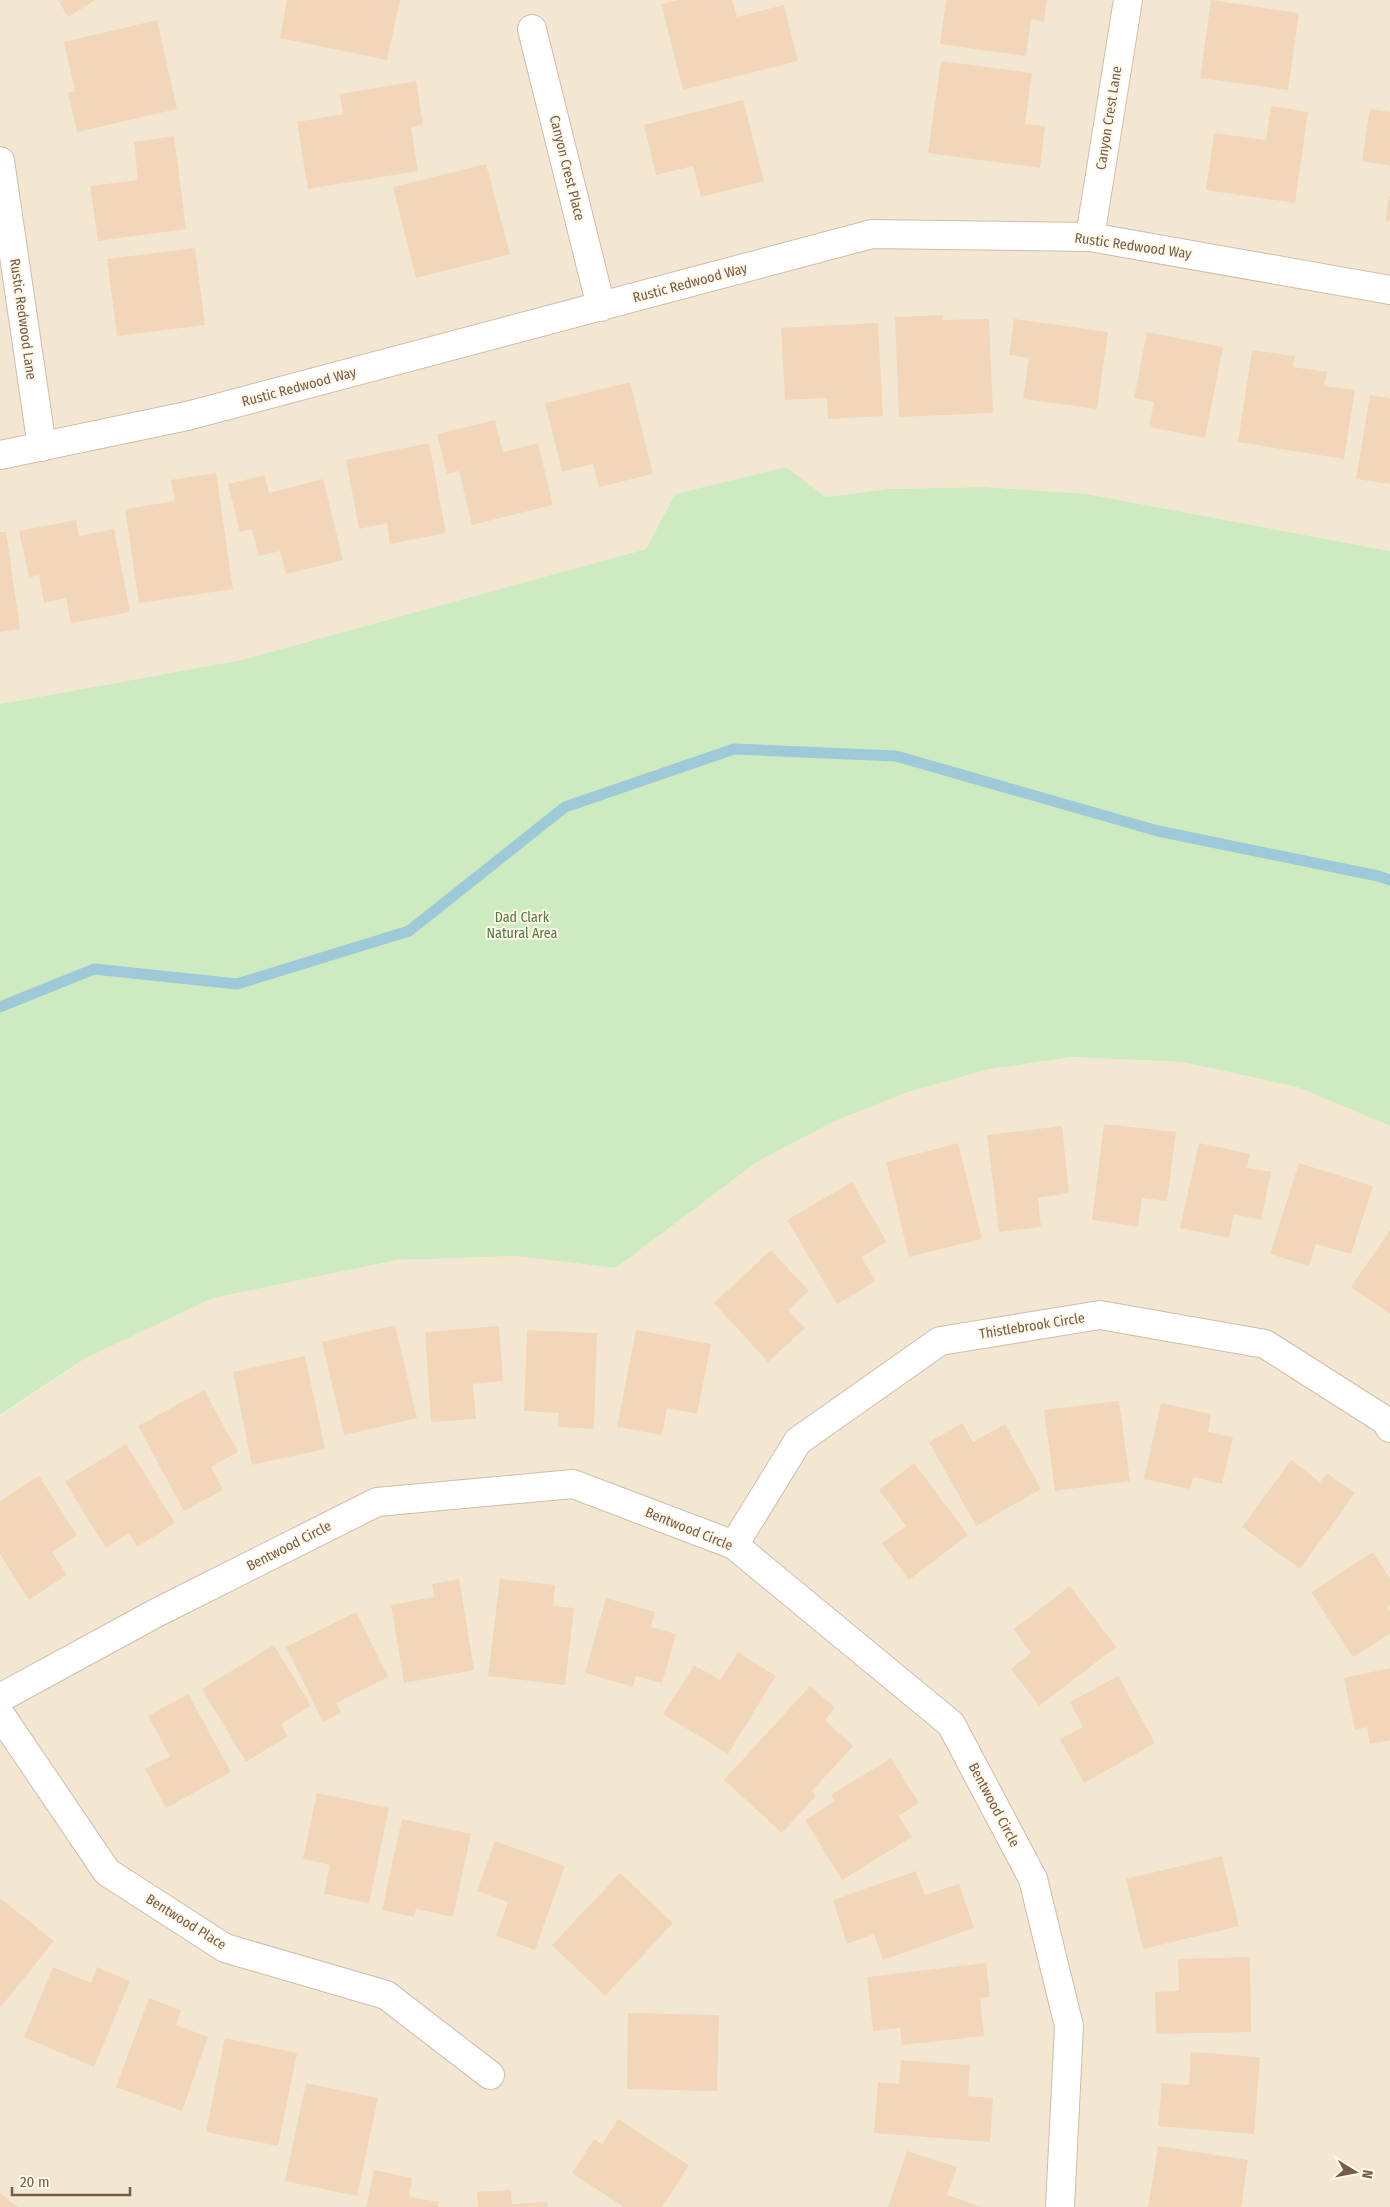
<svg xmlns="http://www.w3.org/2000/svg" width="1390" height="2207" font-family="'Fira Sans Condensed',sans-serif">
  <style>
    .residential { fill: #f4e7d1 }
    .green { fill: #ceeac1 }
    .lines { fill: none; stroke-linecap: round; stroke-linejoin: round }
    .stream { stroke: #9dc9d8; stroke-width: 11 }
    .building { fill: #f2d6ba }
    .street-casing { stroke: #cebda9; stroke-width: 30 }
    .street { stroke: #fff; stroke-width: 28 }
    .labels { text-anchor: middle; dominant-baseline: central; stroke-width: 4; stroke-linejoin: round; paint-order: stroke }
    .street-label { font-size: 14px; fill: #755c48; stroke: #fff8e9 }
    .park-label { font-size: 14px; fill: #4c7b40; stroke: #fff8e9 }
  </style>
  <rect width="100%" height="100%" fill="#fdf5e2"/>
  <path class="residential" d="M0 0H1390V551L1087 494 986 487 887 489 826 497 786 467 675 494 646 549 241 660 0 704Z
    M1071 1057 1182 1062 1297 1087 1390 1126V2207H0V1416L84 1359 213 1298 398 1260 515 1256 616 1268 757 1162 835 1121 908 1092 986 1070Z"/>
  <path class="green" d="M786 467 826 497 887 489 986 487 1087 494 1390 551V1126L1297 1087 1182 1062 1071 1057 986 1070 908 1092 835 1121 757 1162 616 1268 515 1256 398 1260 213 1298 84 1359 0 1415V704L241 660 646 549 675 494Z"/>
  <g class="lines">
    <path class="stream" d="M0 1007 94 969 237 984 409 931 565 807 734 749 896 756 1158 831 1378 876 1390 880"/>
  </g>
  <path class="building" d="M58 0H95L68 17Z
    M287 0H400L387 60 280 38Z
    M678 0H732L737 17 784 5 798 61 683 90 661 4Z
    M946 0H1047L1044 22 1031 19 1026 56 940 44Z
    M1211 0 1299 13 1288 90 1200 78Z
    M157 20 177 109 77 132 68 93 75 91 64 42Z
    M941 61 1032 73 1025 124 1045 126 1040 168 928 153Z
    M416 81 423 125 411 127 418 171 308 189 297 122 343 114 340 94Z
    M743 100 764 181 701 197 693 166 656 175 644 125Z
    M1271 106 1308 112 1295 203 1206 190 1214 133 1266 140Z
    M1370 109 1390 112V166L1362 161Z
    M174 136 186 229 98 241 90 186 138 180 134 142Z
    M486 164 510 254 416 278 393 187Z
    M1389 196H1390V222L1385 221Z
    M195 248 205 325 117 336 107 259Z
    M943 315 942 320 989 319 993 413 899 417 895 317Z
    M1014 319 1108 332 1097 409 1023 399 1029 358 1009 355Z
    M878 323 883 416 828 419 827 398 785 400 781 328Z
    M1147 332 1223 347 1205 438 1149 427 1154 402 1134 398Z
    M1252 350 1295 356 1293 367 1327 372 1324 386 1355 390 1344 459 1238 442Z
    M630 382 653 474 599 487 593 464 562 472 545 403Z
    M1370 395 1390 398V484L1356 479Z
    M495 420 503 452 538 443 553 505 472 525 459 471 447 474 437 434Z
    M429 443 446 533 390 544 387 523 359 529 346 460Z
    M216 473 233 589 139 603 125 509 175 501 171 480Z
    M265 475 269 493 323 479 343 560 286 574 280 551 259 556 252 529 240 532 228 484Z
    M76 520 79 536 114 529 130 612 71 623 66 598 44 603 39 575 29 577 19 531Z
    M0 532H6L20 629 0 632Z
    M1104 1124 1176 1132 1167 1201 1142 1198 1138 1227 1092 1220Z
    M1062 1126 1069 1193 1038 1198 1041 1227 999 1232 987 1135Z
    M958 1143 982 1239 909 1257 886 1162Z
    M1199 1143 1250 1154 1247 1168 1271 1172 1261 1220 1234 1214 1229 1238 1180 1228Z
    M1299 1163 1373 1186 1351 1254 1316 1244 1309 1266 1270 1254Z
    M852 1182 887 1242 861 1257 876 1281 837 1304 787 1220Z
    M1390 1230V1314L1351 1287Z
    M771 1250 809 1291 788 1310 805 1328 768 1362 714 1303Z
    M395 1325 417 1418 344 1435 322 1342Z
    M499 1326 503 1381 473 1384 476 1419 431 1422 425 1332Z
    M527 1330 597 1333 594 1429 558 1427 559 1413 524 1411Z
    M636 1330 711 1344 697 1414 667 1408 662 1435 617 1427Z
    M305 1356 325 1449 252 1465 233 1372Z
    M204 1390 238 1452 211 1467 223 1490 184 1511 138 1426Z
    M1119 1401 1130 1481 1055 1491 1044 1410Z
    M1161 1403 1211 1414 1208 1432 1233 1437 1222 1484 1193 1477 1190 1489 1144 1479Z
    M962 1423 973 1442 1005 1424 1041 1489 976 1526 929 1442Z
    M126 1444 175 1523 137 1547 129 1533 106 1548 65 1482Z
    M1291 1460 1320 1482 1327 1473 1355 1493 1300 1569 1242 1527Z
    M914 1463 968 1535 909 1580 882 1543 906 1526 879 1490Z
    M39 1476 77 1535 52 1552 67 1575 29 1600 0 1554V1501Z
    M1373 1552 1390 1579V1605L1387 1607 1390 1612V1634L1353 1657 1311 1592Z
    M459 1579 474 1670 404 1683 391 1605 434 1597 432 1584Z
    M500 1579 555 1585 553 1606 574 1608 565 1685 488 1676Z
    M1070 1586 1116 1647 1039 1706 1011 1669 1031 1653 1014 1629Z
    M606 1598 655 1612 651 1627 676 1634 662 1683 636 1676 633 1687 585 1673Z
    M356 1612 388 1677 336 1703 341 1713 323 1722 286 1647Z
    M274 1645 311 1706 281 1724 288 1736 246 1762 202 1689Z
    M738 1652 776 1676 728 1754 663 1714 694 1665 720 1680Z
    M1390 1668V1740L1370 1744 1367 1727 1355 1730 1344 1678Z
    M1118 1676 1155 1743 1084 1783 1060 1739 1083 1727 1070 1702Z
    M810 1686 835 1708 825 1720 853 1746 812 1791 816 1796 782 1833 724 1780Z
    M188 1694 231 1772 166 1808 145 1769 170 1756 148 1716Z
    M891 1758 919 1803 898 1816 912 1837 842 1880 805 1820 835 1801 831 1795Z
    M317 1793 389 1808 369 1903 324 1894 330 1865 303 1859Z
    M402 1819 471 1834 453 1917 416 1909 414 1917 382 1910Z
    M495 1841 565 1866 535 1950 496 1936 508 1902 477 1891Z
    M1222 1856 1239 1926 1143 1949 1126 1879Z
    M916 1871 925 1895 959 1884 974 1928 883 1960 874 1934 847 1944 833 1900Z
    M620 1873 673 1923 605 1996 552 1945Z
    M0 1898 54 1941 0 2008Z
    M1250 1957 1251 2032 1156 2034 1155 1992 1179 1991 1178 1959Z
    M986 1963 990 1997 980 1998 984 2036 902 2045 900 2028 873 2031 867 1977Z
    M53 1967 91 1983 97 1967 130 1981 94 2067 24 2037Z
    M149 1998 181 2010 176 2025 208 2037 182 2111 116 2087Z
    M628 2013 719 2015 717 2091 627 2089Z
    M225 2038 297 2053 278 2146 206 2132Z
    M1191 2052 1260 2057 1254 2134 1158 2126 1162 2083 1189 2085Z
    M901 2060 970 2065 968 2096 993 2098 990 2142 874 2133 878 2082 899 2084Z
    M306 2083 378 2098 357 2196 285 2181Z
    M618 2119 689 2165 662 2207H624L572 2173 594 2139 602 2144Z
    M1158 2146 1248 2160 1241 2207H1148Z
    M907 2151 957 2167 947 2195 982 2207H888Z
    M374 2170 412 2178 409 2197 439 2202 438 2207H366Z
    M511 2190 512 2204 547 2202 548 2207H478L477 2192Z
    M0 2193 18 2207H0Z"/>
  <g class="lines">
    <g class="street-casing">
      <path id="street" d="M532 29 601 307
        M0 161 42 447
        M1090 237 1128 0
        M0 455 187 416 872 234 1090 237 1390 290
        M734 1545 798 1441 940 1341 1100 1315 1265 1344 1386 1421 1390 1428
        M0 1698 156 1613 377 1502 573 1484 734 1545 951 1724 1033 1879 1069 2026 1060 2207
        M0 1714 107 1872 225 1948 386 1995 490 2075"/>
    </g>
    <use href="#street" class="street"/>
  </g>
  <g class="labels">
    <g class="street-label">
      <text transform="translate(1109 118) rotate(-81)">Canyon Crest Lane</text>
      <text transform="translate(567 168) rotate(76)">Canyon Crest Place</text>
      <text transform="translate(1133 246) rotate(8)">Rustic Redwood Way</text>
      <text transform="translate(690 283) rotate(-15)">Rustic Redwood Way</text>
      <text transform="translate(23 319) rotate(82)">Rustic Redwood Lane</text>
      <text transform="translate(299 387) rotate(-15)">Rustic Redwood Way</text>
      <text transform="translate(1032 1326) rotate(-9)">Thistlebrook Circle</text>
      <text transform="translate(689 1529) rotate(22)">Bentwood Circle</text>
      <text transform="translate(289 1546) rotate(-27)">Bentwood Circle</text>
      <text transform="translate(994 1805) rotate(62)">Bentwood Circle</text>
      <text transform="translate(186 1922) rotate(32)">Bentwood Place</text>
    </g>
    <g class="park-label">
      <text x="522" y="917">Dad Clark<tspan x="522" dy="16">Natural Area</tspan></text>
    </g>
  </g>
  <g transform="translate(1355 2172) rotate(100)" stroke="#fff8e9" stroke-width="4" paint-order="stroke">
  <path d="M0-4L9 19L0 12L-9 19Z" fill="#755c48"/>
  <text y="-8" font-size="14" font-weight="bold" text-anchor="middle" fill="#755c48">N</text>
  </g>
  <path d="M12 2187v8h118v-8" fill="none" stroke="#755c48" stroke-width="2.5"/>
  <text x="20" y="2187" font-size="15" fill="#755c48" stroke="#fff8e9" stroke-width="4" paint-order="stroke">20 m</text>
</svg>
